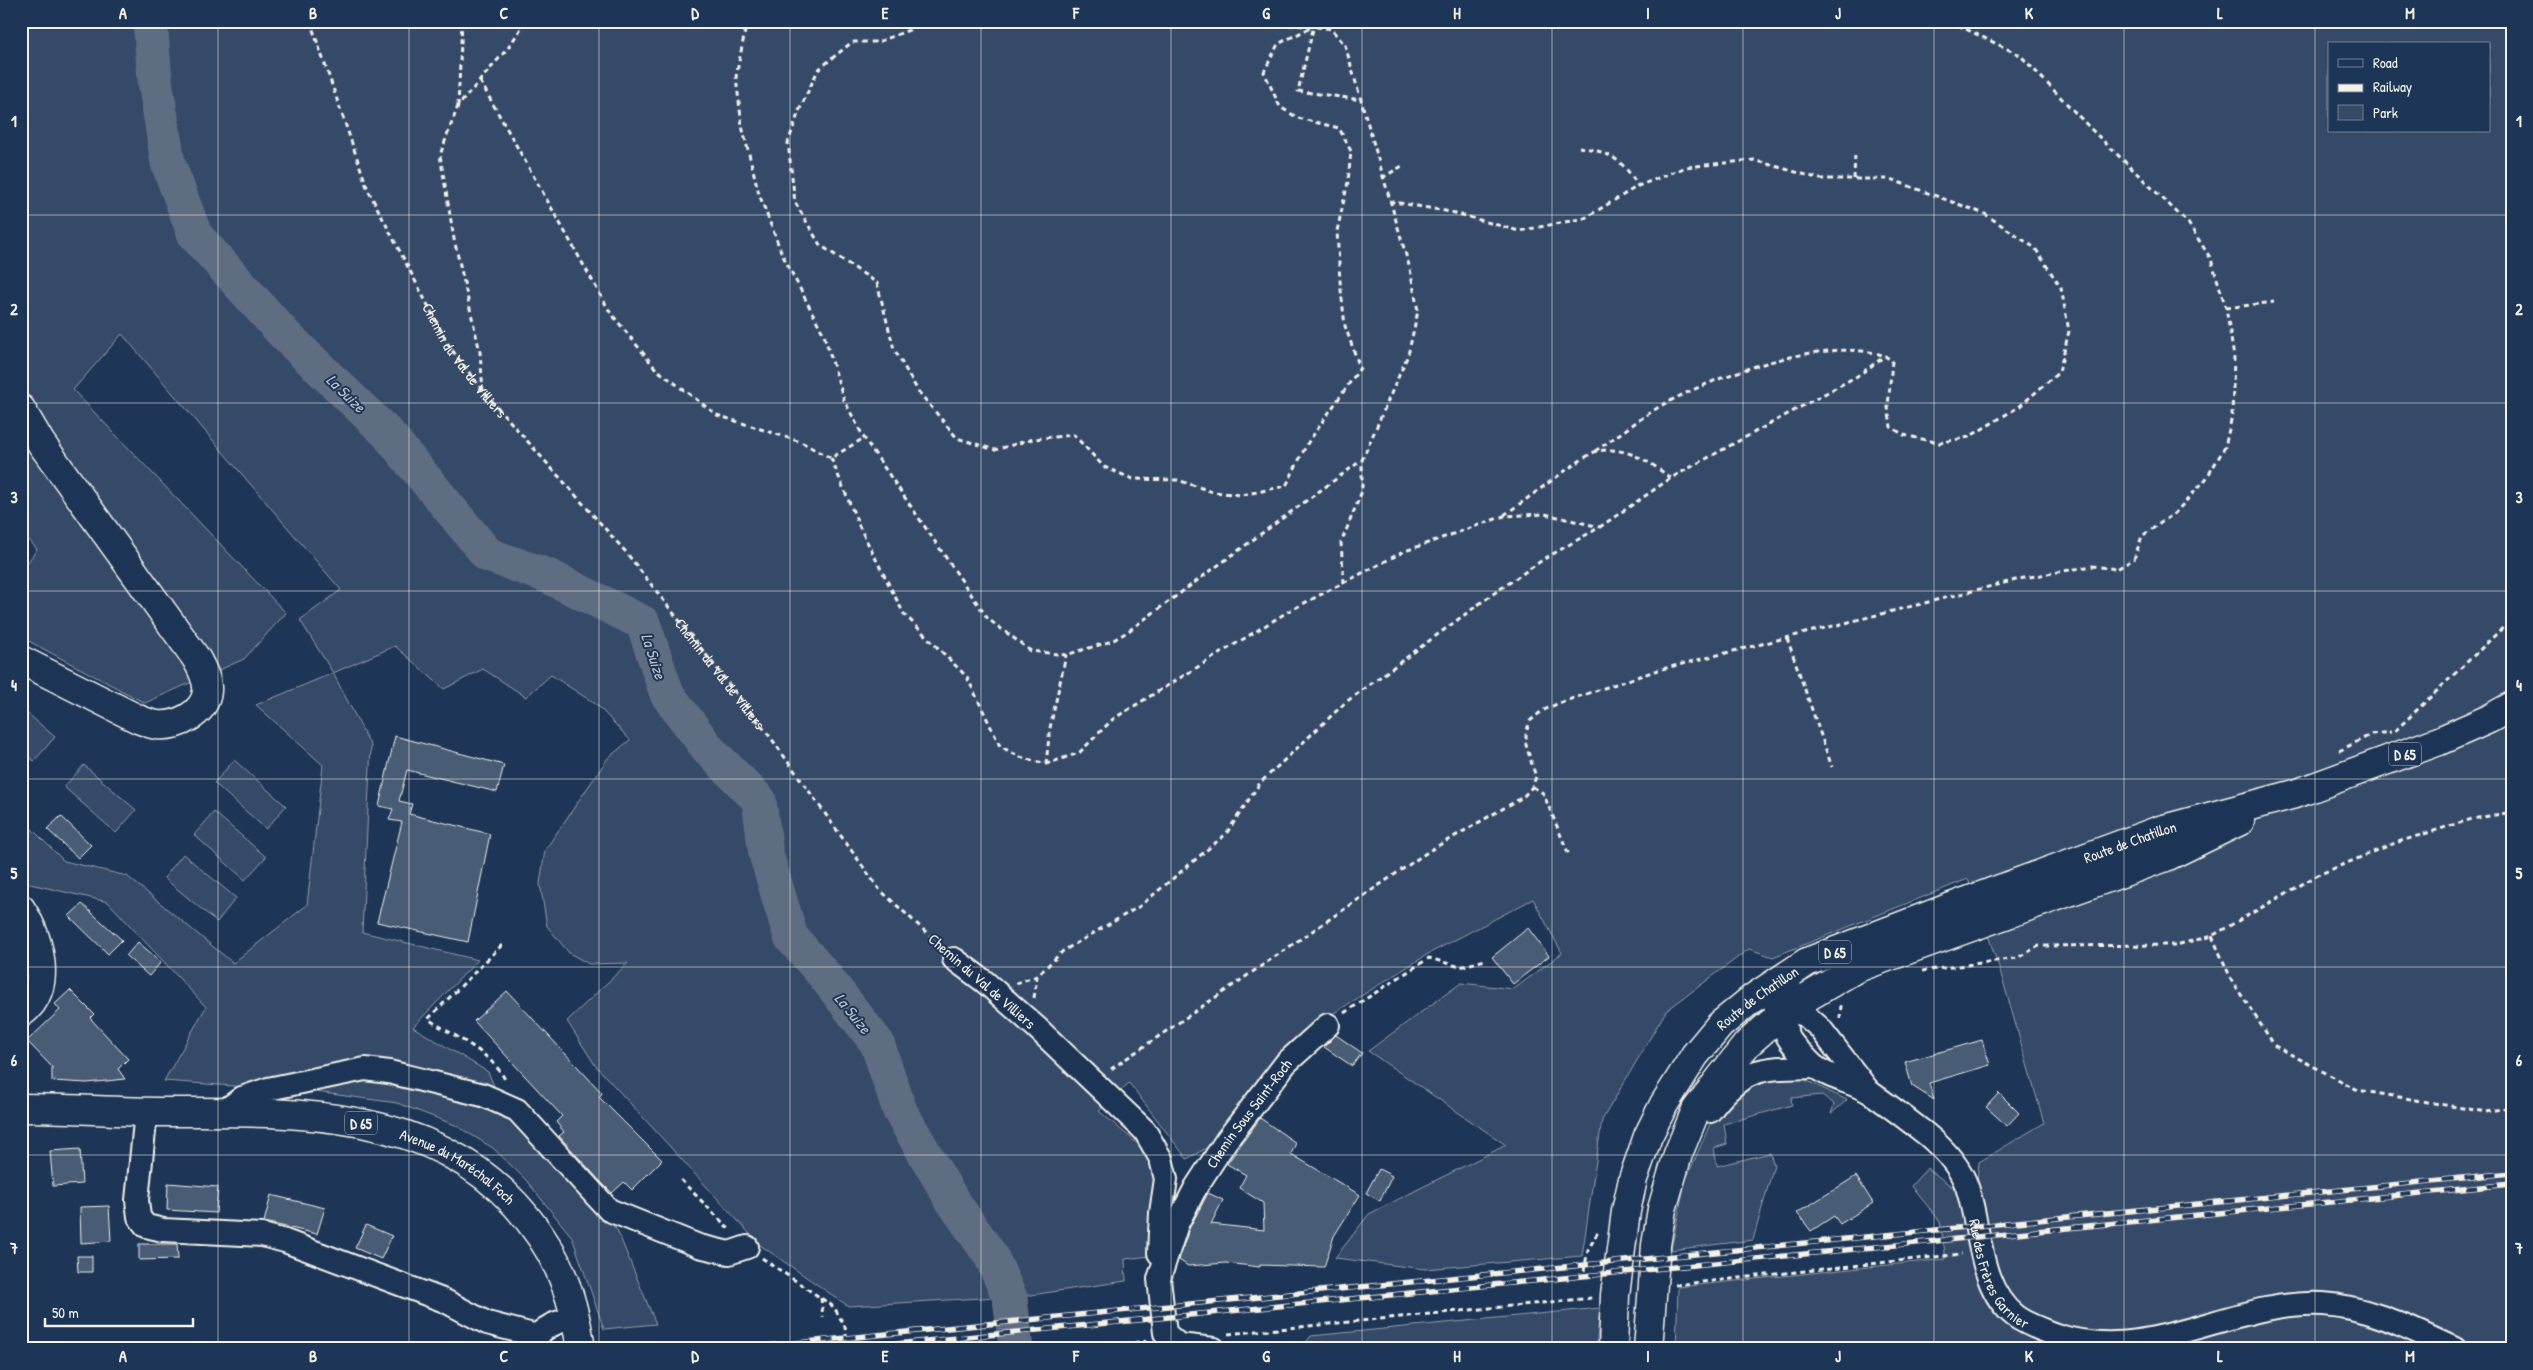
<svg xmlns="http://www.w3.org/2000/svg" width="2533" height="1370" font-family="'Patrick Hand',sans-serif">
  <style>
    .green { fill: #354a67; stroke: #949ea8; fill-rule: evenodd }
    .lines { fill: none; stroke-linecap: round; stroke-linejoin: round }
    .river { stroke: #5e6d82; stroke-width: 35 }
    .building { fill: #485b74; stroke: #f4f1e8 }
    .minor-casing { stroke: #f4f1e8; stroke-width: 26 }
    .major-casing { stroke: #f4f1e8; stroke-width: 31 }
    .path { stroke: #f4f1e8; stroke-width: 3; stroke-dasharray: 5 4; stroke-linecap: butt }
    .minor { stroke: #1d3557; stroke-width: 22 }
    .major { stroke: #1d3557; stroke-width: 28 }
    .rail-casing { stroke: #f4f1e8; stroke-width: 5.5 }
    .rail { stroke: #1d3557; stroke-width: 4; stroke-dasharray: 11; stroke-linecap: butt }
    .grid { fill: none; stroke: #f4f1e8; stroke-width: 1; stroke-opacity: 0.55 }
    .labels { text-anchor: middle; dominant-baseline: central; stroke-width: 4; stroke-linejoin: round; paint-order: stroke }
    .shield { fill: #1d3557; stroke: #b4b9bc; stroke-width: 1 }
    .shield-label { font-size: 14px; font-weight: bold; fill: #f4f1e8 }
    .street-label { font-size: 15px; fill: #f4f1e8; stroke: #1d3557 }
    .water-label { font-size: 16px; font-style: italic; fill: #c0c3c4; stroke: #1d3557 }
    .neatline { fill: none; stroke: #f4f1e8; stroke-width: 2 }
    .grid-label { font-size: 16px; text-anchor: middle; font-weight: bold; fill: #f4f1e8 }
  </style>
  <rect width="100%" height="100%" fill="#1d3557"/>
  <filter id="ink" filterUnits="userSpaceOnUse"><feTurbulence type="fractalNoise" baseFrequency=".02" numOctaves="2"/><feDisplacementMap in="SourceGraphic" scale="10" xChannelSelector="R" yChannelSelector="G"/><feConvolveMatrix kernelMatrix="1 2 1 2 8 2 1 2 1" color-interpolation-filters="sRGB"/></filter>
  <g filter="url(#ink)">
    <path class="green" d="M21 21H2512V1349H1676L1678 1287 1946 1259 1940 1221 1911 1186 1927 1168 1959 1192 1977 1181 1979 1162 2044 1123 1999 967 1968 879 1773 957 1749 949 1666 1011 1602 1120 1582 1256 1425 1269 1335 1258 1369 1214 1506 1145 1368 1051 1461 983 1514 989 1562 953 1533 899 1428 954 1326 1018 1215 1143 1187 1159 1129 1083 1099 1111 1140 1146 1154 1163 1156 1188 1150 1256 1125 1259 1126 1281 1031 1295 848 1306 760 1245 595 1065 567 1021 628 963 589 964 569 953 547 926 540 884 545 850 608 758 630 740 597 705 551 675 526 697 483 669 444 689 395 646 333 673 371 746 362 932 478 960 413 1027 488 1072 507 1116 617 1230 656 1324 604 1329 572 1237 525 1179 493 1148 455 1125 397 1103 316 1092 164 1081 206 1007 108 902 26 883 21 875V818L64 861 127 876 233 963 307 905 323 765 256 705 333 673 300 620 341 590 122 334 73 390 286 613 244 659 145 703 21 637V572L37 549 21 531ZM2329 44H2489V131H2329Z
      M21 708 55 737 34 761 21 750Z
      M234 760 286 806 266 829 214 783Z
      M84 765 136 810 116 833 64 787Z
      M214 812 266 857 245 880 194 835Z
      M183 854 236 898 217 922 164 878Z
      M1776 1079H1803L1847 1100 1831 1114 1834 1104 1822 1095 1791 1098 1792 1105 1724 1124 1727 1144 1714 1148 1717 1166 1770 1153 1774 1165 1753 1240 1671 1250 1685 1182 1710 1124 1747 1088Z
      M1600 1308 1596 1349H1301L1311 1336Z"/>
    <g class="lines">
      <path class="river" d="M150 21 155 80 168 163 195 235 285 335 388 434 488 555 548 576 643 623 667 694 709 750 759 800 766 854 791 937 825 976 877 1043 900 1111 952 1200 991 1256 1010 1298 1016 1349"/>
    </g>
    <path class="building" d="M395 736 504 765 497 792 407 770 399 801 412 804 409 814 490 834 468 942 377 922 402 822 389 820 393 809 379 806Z
      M61 816 91 845 78 858 47 829Z
      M82 904 122 940 108 954 69 916Z
      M1528 928 1549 956 1513 984 1492 957Z
      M138 942 161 962 149 976 126 956Z
      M70 990 94 1014 90 1018 128 1059 118 1069 125 1079 87 1083 52 1081V1067L27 1041 60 1010 55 1004Z
      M507 991 602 1093 599 1097 662 1160 632 1190 624 1182 612 1193 599 1180 559 1136 564 1132 556 1122 562 1116 474 1021Z
      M1336 1035 1362 1053 1352 1066 1324 1047Z
      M1982 1040 1990 1065 1929 1083 1934 1100 1912 1086 1905 1062Z
      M1999 1093 2019 1113 2007 1126 1986 1107Z
      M1260 1118 1296 1143 1291 1154 1360 1195 1334 1236 1324 1267 1260 1265V1267L1226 1263 1188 1266 1179 1260 1189 1229 1208 1193 1223 1200 1211 1224 1264 1230 1263 1203 1239 1188 1246 1175 1227 1164Z
      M80 1149 82 1184 53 1186 50 1151Z
      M1379 1169 1392 1176 1380 1201 1366 1193Z
      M1856 1176 1873 1203 1840 1224 1834 1216 1811 1231 1797 1213Z
      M168 1183 218 1187 216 1213 167 1210Z
      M271 1195 325 1208 317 1234 264 1222Z
      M109 1206 111 1241 81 1243 80 1207Z
      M366 1225 392 1236 381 1259 355 1248Z
      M139 1244H177L178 1259 139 1260Z
      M77 1256H92V1272H78Z"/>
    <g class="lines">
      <g class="minor-casing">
        <g id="minor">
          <path d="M954 959 985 982 1036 1027 1145 1131 1161 1159 1166 1179 1161 1213 1159 1253"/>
          <path id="s2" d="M1791 972C1789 989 1782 1019 1787 1035 1789 1041 1795 1046 1798 1050 1804 1055 1808 1061 1814 1066 1830 1079 1854 1082 1871 1093 1890 1106 1908 1120 1926 1134 1943 1148 1960 1166 1967 1187 1981 1228 1978 1287 2015 1316 2027 1325 2043 1330 2056 1335 2150 1366 2232 1299 2323 1304 2370 1307 2413 1330 2455 1349"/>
          <path d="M1775 1005 1805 1015 1820 1028 1867 1089"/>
          <path d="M1710 1111C1744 1066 1762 1068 1815 1067"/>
          <path d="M146 1112 137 1200 139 1217 146 1226 163 1230 262 1235 285 1241 445 1301 487 1323 537 1336"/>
          <path d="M223 1112 242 1098 268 1089 365 1069 389 1072 483 1095 517 1110 609 1210 699 1246 729 1253 747 1247"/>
          <path d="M538 1349 537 1336C548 1324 561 1321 576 1318"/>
          <path id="s3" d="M1214 1349 1179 1345 1165 1333 1159 1279 1177 1224 1196 1187 1226 1141 1286 1063 1328 1025"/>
        </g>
      </g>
      <g class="major-casing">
        <g id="major">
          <path d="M21 409 41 443 196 658C201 667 208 680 207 691 205 714 177 727 157 725 150 724 144 721 138 719L21 660"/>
          <path d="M21 909C39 937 55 990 21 1013"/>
          <path id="s4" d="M21 1108C69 1108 117 1112 165 1112 287 1112 425 1106 515 1204 556 1249 572 1289 581 1349"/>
          <path id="s5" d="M1613 1349 1615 1295 1626 1211 1633 1179 1648 1136 1664 1104 1695 1055 1720 1025 1753 998 1807 962 1943 910 2160 830 2295 794 2439 741 2489 719 2512 706"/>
          <path d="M1648 1349 1656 1245 1662 1209 1678 1154 1696 1110 1721 1077 1747 1044 1787 1009 1857 968 2166 857 2240 821"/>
        </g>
      </g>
      <g class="path">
        <path id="s1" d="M310 21 368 190 449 346 483 391 625 551 771 738 879 889 941 946"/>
        <path d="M747 21 736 77 742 126 759 194 782 254 824 335 844 400 864 438 988 619 1031 651 1066 655 1112 641 1127 632 1362 460 1408 355 1418 311 1410 269 1345 45 1331 29C1283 21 1233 27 1184 21"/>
        <path d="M912 21 909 30 878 42H852L818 70 799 111 788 143 795 202 820 245 877 283 894 349 918 391 957 438 995 450 1033 439 1074 435 1104 467 1133 479 1178 480 1213 492 1242 495 1286 486 1307 444 1360 368 1345 326 1340 281 1337 231 1348 182 1351 151 1339 128 1298 118 1280 107 1264 72 1278 44 1314 26"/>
        <path d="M1315 21 1298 91 1362 100"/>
        <path d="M1679 21 1689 24 1733 21"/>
        <path d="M480 81 610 312 656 369 717 415 801 442 831 458 864 438"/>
        <path d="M458 106 462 21"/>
        <path d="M1579 147C1610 152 1622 159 1638 186"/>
        <path d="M1382 178 1402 166"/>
        <path d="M1854 179 1855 153"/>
        <path d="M2226 308 2274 302"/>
        <path d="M483 391 480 352 454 239 440 155 458 106 508 48 526 21"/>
        <path d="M1595 451C1618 436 1640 418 1664 404 1718 375 1826 335 1885 356"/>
        <path d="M831 458 860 528 904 614 967 677 1000 746 1020 757 1046 764 1079 753 1113 719 1289 611 1405 551 1504 516 1545 514 1600 527"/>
        <path d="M1504 515C1518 506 1587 453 1597 451 1627 446 1648 461 1671 478"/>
        <path d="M1344 583 1341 543 1362 491V460"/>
        <path d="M1787 638 1832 767"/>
        <path d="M2395 731 2512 619"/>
        <path d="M2339 751 2372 734 2391 732"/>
        <path d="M1046 764 1050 728 1066 655"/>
        <path d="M1533 787 1543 793 1569 855"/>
        <path d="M2212 936 2232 981 2275 1046 2358 1090 2486 1112 2512 1107"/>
        <path d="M502 945 428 1019C453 1036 494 1053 506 1082"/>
        <path d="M1922 971 2017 958 2039 946 2176 945 2212 936 2318 875 2395 843 2472 819 2512 812"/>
        <path d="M1016 983 1037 976 1063 951 1140 906 1226 834 1260 783 1346 702 1490 596 1544 559 1600 527 1671 478 1859 375 1885 356 1892 361 1888 407 1891 427 1904 435 1939 443 1969 437 2020 406 2059 372 2069 331 2061 288 2035 248 1985 214 1890 179H1820L1754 160 1686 167 1638 186 1585 218 1519 231 1451 212 1389 201"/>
        <path d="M1034 998 1037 976"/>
        <path d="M1344 1013 1429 958 1460 967 1485 960"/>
        <path d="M1840 1019 1841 1005"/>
        <path d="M1111 1069 1429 851 1523 797 1532 787 1536 777 1526 745V733L1530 721 1542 711 1559 703 1658 670 2024 578 2092 566 2117 569 2134 559 2142 536 2175 513 2206 479 2225 447 2232 416 2234 357 2226 308 2211 259 2188 223 2092 130 2020 55 1949 21"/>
        <path d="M681 1180 731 1231"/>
        <path d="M762 1258 834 1307 845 1327 848 1349"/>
        <path d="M1584 1271 1588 1250 1599 1230"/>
        <path d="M1675 1285 1962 1254"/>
        <path d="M821 1298 823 1317"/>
        <path d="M1228 1334 1592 1298"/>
        <path d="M2475 1344 2485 1349"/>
        <path d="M1081 1349 1147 1341"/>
      </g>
      <use href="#minor" class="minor"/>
      <use href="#major" class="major"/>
      <g class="rail-casing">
        <path id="rail" d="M735 1349 2512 1173
          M846 1349 2512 1184"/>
      </g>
      <use href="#rail" class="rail"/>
    </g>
  </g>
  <path class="grid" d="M218 21V1349M409 21V1349M599 21V1349M790 21V1349M981 21V1349M1171 21V1349M1362 21V1349M1552 21V1349M1743 21V1349M1934 21V1349M2124 21V1349M2315 21V1349M21 215H2512M21 403H2512M21 591H2512M21 779H2512M21 967H2512M21 1155H2512"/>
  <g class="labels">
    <g class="shield">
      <rect x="2389" y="742.5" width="32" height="23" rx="4"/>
      <rect x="1819" y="940.5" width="32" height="23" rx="4"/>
      <rect x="345" y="1111.5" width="32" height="23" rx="4"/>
    </g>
    <g class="shield-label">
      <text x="2405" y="754">D 65</text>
      <text x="1835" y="952">D 65</text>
      <text x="361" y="1123">D 65</text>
    </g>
    <g class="street-label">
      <text stroke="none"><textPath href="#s1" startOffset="375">Chemin du Val de Villiers</textPath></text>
      <text stroke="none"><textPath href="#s1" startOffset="780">Chemin du Val de Villiers</textPath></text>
      <text stroke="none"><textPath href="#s5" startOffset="802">Route de Chatillon</textPath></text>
      <text transform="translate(982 981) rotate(41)">Chemin du Val de Villiers</text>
      <text stroke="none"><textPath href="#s5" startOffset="396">Route de Chatillon</textPath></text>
      <text stroke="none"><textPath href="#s3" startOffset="298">Chemin Sous Saint-Roch</textPath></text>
      <text stroke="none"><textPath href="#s4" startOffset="448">Avenue du Maréchal Foch</textPath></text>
      <text stroke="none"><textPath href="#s2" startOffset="399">Rue des Frères Garnier</textPath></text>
    </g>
    <g class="water-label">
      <text transform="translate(346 393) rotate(44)">La Suize</text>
      <text transform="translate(654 656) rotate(72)">La Suize</text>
      <text transform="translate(853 1013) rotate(51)">La Suize</text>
    </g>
  </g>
  <rect width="2533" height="1370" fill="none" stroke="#1d3557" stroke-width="55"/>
  <rect x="2328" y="42" width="162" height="90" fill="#1d3557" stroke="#738091"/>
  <rect x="2338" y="59" width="25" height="8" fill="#1d3557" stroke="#738091"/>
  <text x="2373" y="68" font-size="15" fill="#f4f1e8">Road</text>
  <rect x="2338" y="84" width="25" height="8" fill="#f4f1e8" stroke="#738091"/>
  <text x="2373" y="92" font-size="15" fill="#f4f1e8">Railway</text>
  <rect x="2338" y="105" width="25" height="15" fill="#354a67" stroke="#738091"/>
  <text x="2373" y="118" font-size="15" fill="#f4f1e8">Park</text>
  <path d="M45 1318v8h148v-8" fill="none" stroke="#f4f1e8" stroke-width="2.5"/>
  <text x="52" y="1318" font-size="15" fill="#f4f1e8" stroke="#1d3557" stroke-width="4" paint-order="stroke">50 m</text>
  <rect x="28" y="28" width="2478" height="1314" class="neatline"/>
  <g class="grid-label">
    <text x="123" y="19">A</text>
    <text x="313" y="19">B</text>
    <text x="504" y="19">C</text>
    <text x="695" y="19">D</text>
    <text x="885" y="19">E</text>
    <text x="1076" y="19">F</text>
    <text x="1266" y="19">G</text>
    <text x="1457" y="19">H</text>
    <text x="1648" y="19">I</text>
    <text x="1838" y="19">J</text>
    <text x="2029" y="19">K</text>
    <text x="2220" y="19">L</text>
    <text x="2410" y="19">M</text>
    <text x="14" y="127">1</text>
    <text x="2519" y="127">1</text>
    <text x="14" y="315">2</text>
    <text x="2519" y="315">2</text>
    <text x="14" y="503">3</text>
    <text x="2519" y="503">3</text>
    <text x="14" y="691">4</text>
    <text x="2519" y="691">4</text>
    <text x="14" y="879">5</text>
    <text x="2519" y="879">5</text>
    <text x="14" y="1066">6</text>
    <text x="2519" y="1066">6</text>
    <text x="14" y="1254">7</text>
    <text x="2519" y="1254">7</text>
    <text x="123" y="1362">A</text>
    <text x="313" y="1362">B</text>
    <text x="504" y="1362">C</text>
    <text x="695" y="1362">D</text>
    <text x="885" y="1362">E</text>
    <text x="1076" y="1362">F</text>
    <text x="1266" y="1362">G</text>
    <text x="1457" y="1362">H</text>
    <text x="1648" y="1362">I</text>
    <text x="1838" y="1362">J</text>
    <text x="2029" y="1362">K</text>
    <text x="2220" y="1362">L</text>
    <text x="2410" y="1362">M</text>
  </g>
</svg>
